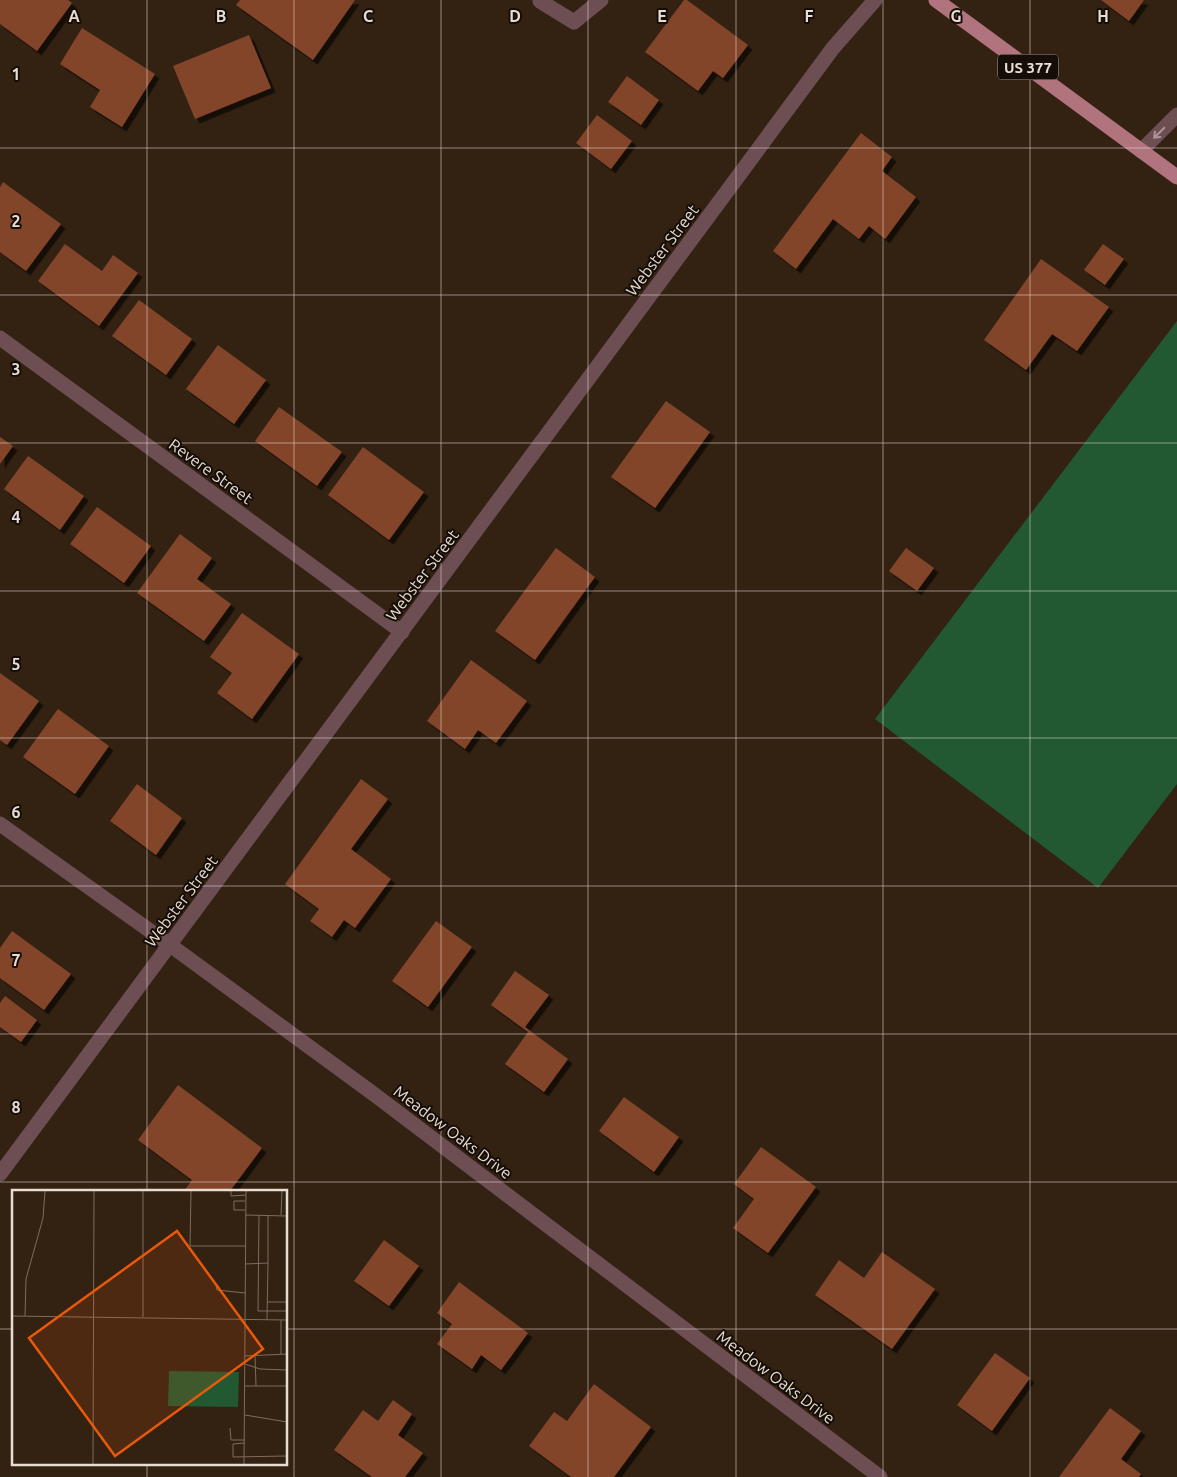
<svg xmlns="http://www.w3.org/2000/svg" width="1177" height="1477" font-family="Ubuntu,sans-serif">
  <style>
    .green { fill: #225932 }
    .building { fill: #82442c; filter: url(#shadow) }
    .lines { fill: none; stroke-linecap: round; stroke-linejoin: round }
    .minor { stroke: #6c4e53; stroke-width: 15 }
    .major { stroke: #b1747f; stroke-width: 15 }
    .oneway { stroke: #aa9693 }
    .grid { fill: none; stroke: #e9ddd3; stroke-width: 1; stroke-opacity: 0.55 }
    .labels { text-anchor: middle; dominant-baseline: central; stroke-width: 4; stroke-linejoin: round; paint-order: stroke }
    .shield { fill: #150d07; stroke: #a99f96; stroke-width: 1 }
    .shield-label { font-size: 15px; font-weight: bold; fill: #e9ddd3 }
    .street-label { font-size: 16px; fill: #e9ddd3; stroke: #150d07 }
    .inset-road { fill: none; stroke: #7c6d5f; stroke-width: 1 }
    .view { fill: #e8590c; fill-opacity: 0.15; stroke: #e8590c; stroke-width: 2.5 }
    .inset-edge { fill: none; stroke: #e9ddd3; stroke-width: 2.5 }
    .grid-label { font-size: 16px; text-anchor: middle; font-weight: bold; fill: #e9ddd3; stroke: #150d07; stroke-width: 4; stroke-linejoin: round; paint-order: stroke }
  </style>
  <defs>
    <filter id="shadow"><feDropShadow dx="4.5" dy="4.5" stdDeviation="0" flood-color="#0009"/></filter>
  </defs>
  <rect width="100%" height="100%" fill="#332212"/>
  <path class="green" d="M1177 321V784L1098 888 875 719Z"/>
  <path class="building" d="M0 0H68L72 3 37 51 0 24Z
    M240 0H355L313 60 236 5Z
    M684 0H687L748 45 723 78 713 71 698 91 645 52Z
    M1101 0H1144L1129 21Z
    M82 28 155 74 122 127 90 107 100 90 60 64Z
    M249 35 271 88 195 119 173 66Z
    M627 76 659 100 641 125 608 102Z
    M597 115 632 141 611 169 576 143Z
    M861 133 892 157 882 171 916 197 885 239 869 226 859 239 833 219 796 269 773 251Z
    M3 182 61 224 26 271 0 252V187Z
    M65 244 102 271 113 255 138 273 99 326 38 281Z
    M1103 244 1124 259 1105 285 1084 270Z
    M1041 259 1109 307 1077 351 1052 334 1026 370 984 340Z
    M139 300 192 339 166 375 112 336Z
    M218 345 266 380 234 424 186 389Z
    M666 401 710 432 655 508 611 477Z
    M279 407 342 452 317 486 255 441Z
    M0 437 13 446 0 464Z
    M363 447 424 492 389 540 328 495Z
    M28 456 84 496 60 530 4 489Z
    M97 507 151 546 124 583 70 544Z
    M180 534 212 558 197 579 231 604 204 641 137 593Z
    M556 548 595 577 535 660 495 631Z
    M906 548 934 568 917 591 889 571Z
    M242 613 299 654 252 719 217 693 232 673 210 657Z
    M471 660 527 701 496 743 478 730 465 749 427 721Z
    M0 673 39 701 7 745 0 740Z
    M58 709 109 746 75 794 23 757Z
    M361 779 388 799 351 849 391 879 355 928 344 920 332 937 310 921 319 909 285 884Z
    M137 784 182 818 156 855 110 821Z
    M436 921 472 947 428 1007 392 981Z
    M12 931 71 974 44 1010 0 978V948Z
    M515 971 549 995 525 1027 568 1059 544 1092 505 1064 528 1032 491 1005Z
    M5 996 37 1020 21 1042 0 1027V1003Z
    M178 1085 262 1148 230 1191H184L192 1180 138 1140Z
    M624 1097 679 1137 654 1172 599 1131Z
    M761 1147 816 1187 768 1253 733 1228 754 1199 734 1184Z
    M384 1240 419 1266 389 1306 354 1281Z
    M882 1252 935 1289 892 1349 815 1295 839 1260 864 1278Z
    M459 1282 528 1333 501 1370 481 1355 472 1369 437 1344 452 1324 437 1313Z
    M995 1353 1030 1378 992 1431 957 1405Z
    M594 1384 651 1427 614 1477H571L529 1446 554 1412 567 1421Z
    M393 1400 412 1414 398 1435 423 1453 405 1477H372L334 1450 363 1410 378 1421Z
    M1110 1408 1141 1431 1121 1459 1141 1474 1139 1477H1059Z"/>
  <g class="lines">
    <path class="minor" d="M540 1 574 22 601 0
      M1141 151 1177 115
      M0 338 402 632
      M0 824 170 945 371 1092 880 1477
      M0 1174 833 48 875 0"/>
    <path class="major" d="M936 0 1177 177"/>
  </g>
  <defs><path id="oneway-shaft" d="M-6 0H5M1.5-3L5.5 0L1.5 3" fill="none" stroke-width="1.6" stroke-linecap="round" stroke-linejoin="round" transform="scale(1.25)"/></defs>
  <use class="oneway" href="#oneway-shaft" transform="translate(1159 133) rotate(135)"/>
  <path class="grid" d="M147 0V1191M294 0V1477M441 0V1477M588 0V1477M736 0V1477M883 0V1477M1030 0V1477M0 148H1177M0 295H1177M0 443H1177M0 591H1177M0 738H1177M0 886H1177M0 1034H1177M0 1182H1177M0 1329H14M286 1329H1177M147 1463V1477"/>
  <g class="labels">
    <rect class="shield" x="998" y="54.5" width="60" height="25" rx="4"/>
    <g class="shield-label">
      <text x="1028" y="67">US 377</text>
    </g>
    <g class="street-label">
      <text transform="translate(662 250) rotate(-53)">Webster Street</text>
      <text transform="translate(211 471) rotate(36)">Revere Street</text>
      <text transform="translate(422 575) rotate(-53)">Webster Street</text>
      <text transform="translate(181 901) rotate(-53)">Webster Street</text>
      <text transform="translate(453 1132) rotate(37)">Meadow Oaks Drive</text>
      <text transform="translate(776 1377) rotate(37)">Meadow Oaks Drive</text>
    </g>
  </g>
  <g transform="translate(12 1190)">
    <rect width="275" height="275" fill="#332212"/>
    <path d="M157 181 227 182 226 217 156 216Z" fill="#225932"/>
    <path class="inset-road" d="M179 1 178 56H233M219 1V6L234 5M233 20H222V11H233M233 25 275 26M247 25 246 121H275M256 25V73M269 25 270 1M233 74 256 73 255 129M204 95 205 100 233 103M255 112H275M0 126 275 130M13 126 14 89 31 28 33 1M131 127V1M269 130V164M233 166 275 164M243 166 244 196M233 174 248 179 275 180M233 196H275M233 225 275 232M218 238 219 250H233M232 253 221 254V267L275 266M81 274 82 1M232 274 234 1"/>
    <path class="view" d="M165 41 251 159 103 266 17 148Z"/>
    <rect width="275" height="275" class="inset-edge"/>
  </g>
  <g class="grid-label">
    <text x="74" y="22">A</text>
    <text x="221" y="22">B</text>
    <text x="368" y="22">C</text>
    <text x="515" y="22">D</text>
    <text x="662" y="22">E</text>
    <text x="809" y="22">F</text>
    <text x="956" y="22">G</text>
    <text x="1103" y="22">H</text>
    <text x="16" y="80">1</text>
    <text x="16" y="227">2</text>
    <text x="16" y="375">3</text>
    <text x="16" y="523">4</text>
    <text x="16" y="670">5</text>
    <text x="16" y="818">6</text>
    <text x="16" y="966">7</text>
    <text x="16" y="1113">8</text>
  </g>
</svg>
